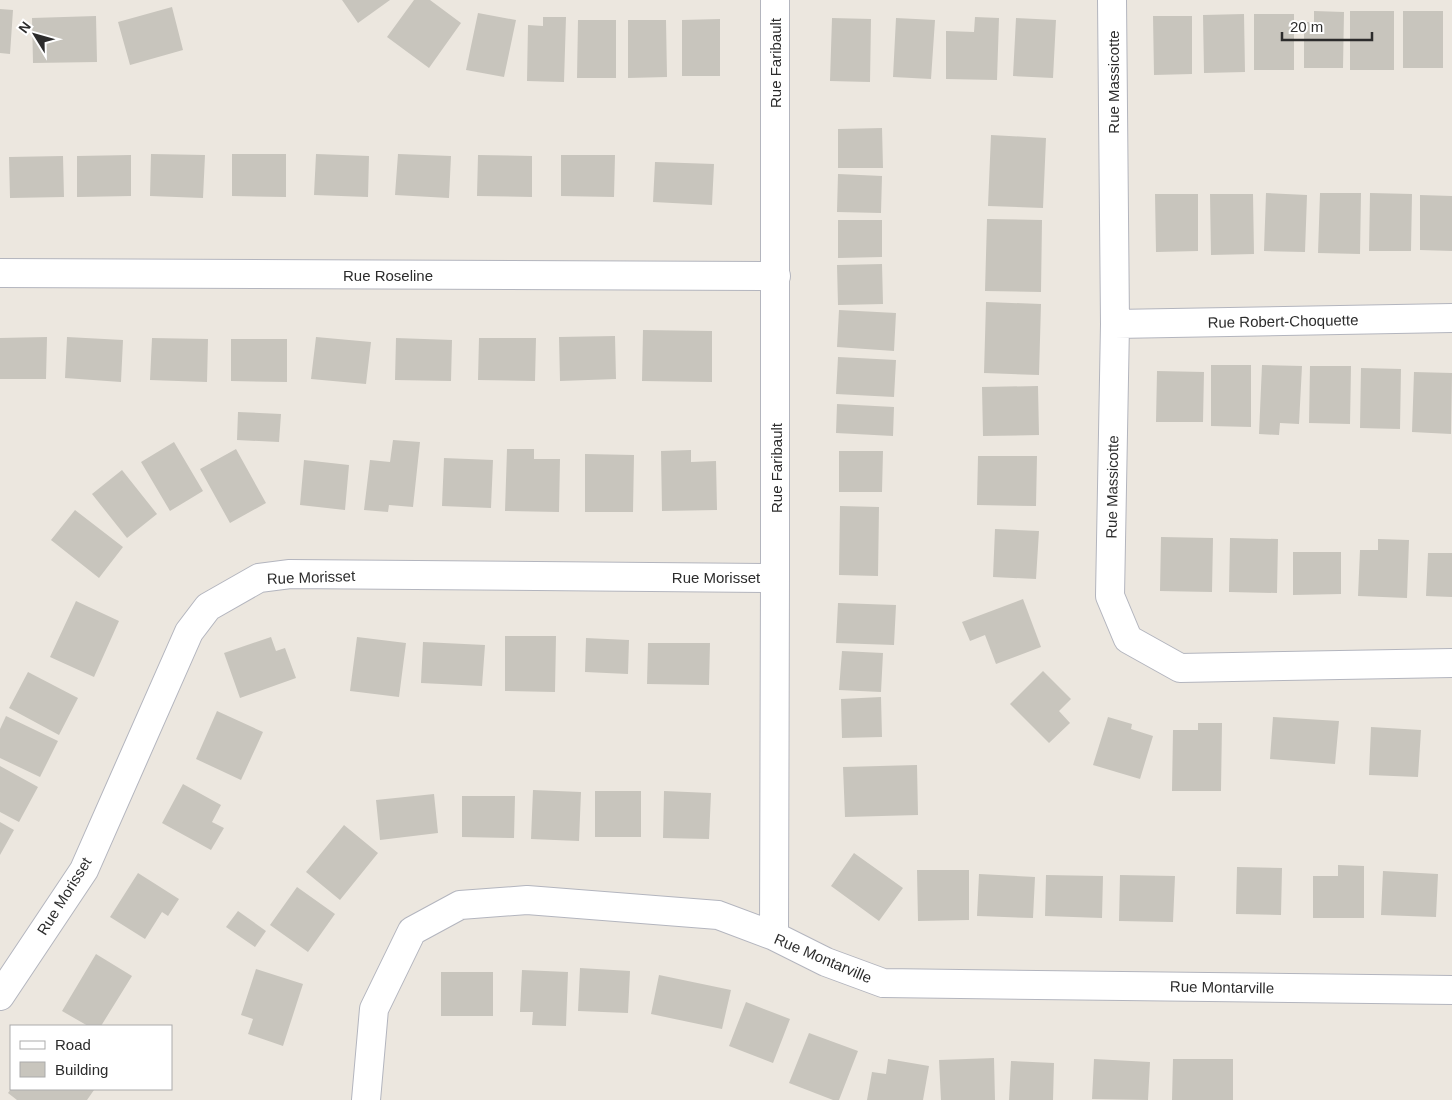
<svg xmlns="http://www.w3.org/2000/svg" width="1452" height="1100" font-family="Helvetica,sans-serif">
  <style>
    .building { fill: #c8c5bd }
    .lines { fill: none; stroke-linecap: round; stroke-linejoin: round }
    .street-casing { stroke: #b3b5be; stroke-width: 30 }
    .street { stroke: #fff; stroke-width: 28 }
    .labels { text-anchor: middle; dominant-baseline: central; stroke-width: 4; stroke-linejoin: round; paint-order: stroke }
    .street-label { font-size: 15px; fill: #2c2c2c; stroke: #fff }
  </style>
  <rect width="100%" height="100%" fill="#ece7df"/>
  <path class="building" d="M342 0H390L358 23Z
    M414 0H430L461 23 429 68 387 37Z
    M172 7 183 50 130 65 118 22Z
    M0 9 13 10 10 54 0 53Z
    M1314 11 1344 12 1343 68H1304V22H1314Z
    M1350 11H1394V70H1350Z
    M1403 11H1443V68H1403Z
    M478 13 516 20 504 77 466 70Z
    M1244 14 1245 72 1204 73 1203 15Z
    M1254 14H1294V70H1254Z
    M96 16 97 62 33 63 32 18Z
    M1153 16H1192V74L1154 75Z
    M543 17H566L564 82 527 81 528 25 543 26Z
    M975 17 999 18 997 80 946 79V31L974 32Z
    M832 18 871 19 870 82 830 81Z
    M896 18 935 20 931 79 893 77Z
    M1016 18 1056 20 1053 78 1013 76Z
    M720 19V76H682V20Z
    M578 20H616V78H577Z
    M628 20H666L667 77 628 78Z
    M882 128 883 168H838V129Z
    M991 135 1046 138 1043 208 988 206Z
    M151 154 205 155 203 198 150 196Z
    M232 154H286V197L232 196Z
    M316 154 369 156 368 197 314 195Z
    M398 154 451 156 449 198 395 195Z
    M131 155V196L77 197V156Z
    M478 155 532 156V197L477 196Z
    M561 155H615L614 197 561 196Z
    M63 156 64 197 10 198 9 157Z
    M655 162 714 164 712 205 653 202Z
    M838 174 882 176 881 213 837 212Z
    M1266 193 1307 195 1305 252 1264 251Z
    M1320 193H1361L1360 254 1318 253Z
    M1370 193 1412 194 1411 251H1369Z
    M1155 194H1198V251L1156 252Z
    M1210 194H1253L1254 254 1211 255Z
    M1420 195 1452 196V251L1420 250Z
    M987 219 1042 220 1041 292 985 291Z
    M838 220H882V257L838 258Z
    M882 264 883 304 838 305 837 265Z
    M986 302 1041 304 1039 375 984 373Z
    M839 310 896 313 894 351 837 347Z
    M643 330 712 331V382L642 381Z
    M615 336 616 379 560 381 559 337Z
    M47 337 46 379H0V338Z
    M67 337 123 340 121 382 65 378Z
    M316 337 371 342 366 384 311 379Z
    M152 338 208 339 207 382 150 380Z
    M396 338 452 340 451 381 395 380Z
    M479 338H536L535 381 478 380Z
    M231 339H287V382L231 381Z
    M838 357 896 360 894 397 836 394Z
    M1211 365H1251V427L1211 426Z
    M1262 365 1302 366 1299 424 1280 423 1279 435 1259 434Z
    M1310 366H1351L1350 424 1309 423Z
    M1361 368 1401 369 1400 429 1360 428Z
    M1157 371 1204 372 1203 422H1156Z
    M1414 372 1452 373 1451 434 1412 432Z
    M1038 386 1039 435 983 436 982 387Z
    M837 404 894 407 893 436 836 433Z
    M238 412 281 414 279 442 237 440Z
    M393 440 420 442 413 507 389 505 388 512 364 510 370 460 390 462Z
    M174 442 203 491 170 511 141 462Z
    M236 449 266 503 230 523 200 469Z
    M507 449H534V459H560L559 512 505 511Z
    M691 450V462L716 461 717 510 662 511 661 451Z
    M839 451H883L882 492H839Z
    M585 454 634 455 633 512H585Z
    M978 456H1037L1036 506 977 505Z
    M444 458 493 460 491 508 442 506Z
    M304 460 349 465 345 510 300 505Z
    M122 470 157 514 127 538 92 494Z
    M840 506 879 507 878 576 839 575Z
    M75 510 123 547 99 578 51 540Z
    M995 529 1039 531 1036 579 993 577Z
    M1161 537 1213 538 1212 592 1160 591Z
    M1230 538 1278 539 1277 593 1229 592Z
    M1378 539 1409 540 1407 598 1358 596 1360 550H1378Z
    M1293 552H1341V594L1293 595Z
    M1428 553H1452V597L1426 596Z
    M1023 599 1041 647 996 664 985 635 970 641 962 622Z
    M76 601 119 621 94 677 50 657Z
    M838 603 896 605 894 645 836 643Z
    M505 636H556L555 692 505 691Z
    M271 637 276 651 285 648 296 678 240 698 224 653Z
    M357 637 406 643 399 697 350 691Z
    M586 638 629 640 628 674 585 672Z
    M423 642 485 645 482 686 421 683Z
    M648 643H710L709 685 647 684Z
    M842 651 883 653 881 692 839 690Z
    M1043 671 1071 699 1059 711 1070 723 1049 743 1010 704Z
    M28 672 78 698 59 735 9 708Z
    M881 697 882 737 842 738 841 699Z
    M217 711 263 732 241 780 196 759Z
    M6 716 58 741 40 777 0 758V729Z
    M1108 717 1132 724 1131 729 1153 736 1140 779 1093 765Z
    M1273 717 1339 721 1335 764 1270 759Z
    M1198 723H1222L1221 791H1172L1173 730H1198Z
    M1371 727 1421 730 1418 777 1369 775Z
    M917 765 918 815 845 817 843 767Z
    M0 766 38 787 19 822 0 812Z
    M183 784 221 805 212 822 224 828 211 850 162 823Z
    M533 790 581 792 579 841 531 839Z
    M595 791H641V837H595Z
    M664 791 711 793 709 839 663 838Z
    M434 794 438 833 380 840 376 800Z
    M462 796H515L514 838 462 837Z
    M0 822 14 830 0 855Z
    M344 825 378 853 340 900 306 872Z
    M854 853 903 888 879 921 831 886Z
    M1338 865 1364 866V918H1313V876H1338Z
    M1237 867 1282 868 1281 915 1236 914Z
    M917 870H969V920L918 921Z
    M1383 871 1438 874 1436 917 1381 915Z
    M138 873 179 899 168 916 162 912 145 939 110 917Z
    M979 874 1035 877 1033 918 977 916Z
    M1046 875 1103 876 1102 918 1045 916Z
    M1120 875 1175 876 1173 922 1119 921Z
    M297 887 335 914 308 952 270 925Z
    M238 911 266 931 255 947 226 927Z
    M96 954 132 976 101 1026H88L62 1011Z
    M580 968 630 971 628 1013 578 1011Z
    M256 969 303 984 283 1046 248 1034 253 1019 241 1015Z
    M522 970 568 972 566 1026 532 1025 533 1012H520Z
    M441 972H493V1016H441Z
    M659 975 731 990 722 1029 651 1014Z
    M746 1002 790 1019 773 1063 729 1046Z
    M809 1033 858 1051 839 1100H833L789 1083Z
    M994 1058 995 1100H941L939 1060Z
    M888 1059 929 1066 923 1100H867L872 1072 886 1074Z
    M1094 1059 1150 1062 1148 1100 1092 1099Z
    M1173 1059H1233V1100H1172Z
    M1011 1061 1054 1063 1053 1100H1009Z
    M11 1089H92L94 1090 87 1100H17L8 1093Z"/>
  <g class="lines">
    <g class="street-casing">
      <path id="street" d="M1112 0 1115 324 1110 596 1128 639 1180 668 1452 663
        M0 273 776 276
        M1115 324 1452 318
        M774 936 775 578V0
        M0 996 84 870 189 632 208 607 259 578 290 574 775 578
        M366 1100 374 1009 412 931 460 905 527 900 718 915 774 936 826 962 883 983 1452 990"/>
    </g>
    <use href="#street" class="street"/>
  </g>
  <g class="labels">
    <g class="street-label">
      <text transform="translate(775 63) rotate(-90)">Rue Faribault</text>
      <text transform="translate(1113 82) rotate(-90)">Rue Massicotte</text>
      <text x="388" y="275">Rue Roseline</text>
      <text transform="translate(1283 321) rotate(-1)">Rue Robert-Choquette</text>
      <text transform="translate(776 468) rotate(-90)">Rue Faribault</text>
      <text transform="translate(1112 487) rotate(-89)">Rue Massicotte</text>
      <text transform="translate(311 577) rotate(-2)">Rue Morisset</text>
      <text x="716" y="577">Rue Morisset</text>
      <text transform="translate(64 896) rotate(-58)">Rue Morisset</text>
      <text transform="translate(823 958) rotate(23)">Rue Montarville</text>
      <text transform="translate(1222 987) rotate(1)">Rue Montarville</text>
    </g>
  </g>
  <rect x="10" y="1025" width="162" height="65" fill="#ffffff" stroke="#ababab"/>
  <rect x="20" y="1041" width="25" height="8" fill="#ffffff" stroke="#ababab"/>
  <text x="55" y="1050" font-size="15" fill="#2c2c2c">Road</text>
  <rect x="20" y="1062" width="25" height="15" fill="#c8c5bd" stroke="#ababab"/>
  <text x="55" y="1075" font-size="15" fill="#2c2c2c">Building</text>
  <g transform="translate(35 35) rotate(307)" stroke="#ffffff" stroke-width="4" paint-order="stroke">
  <path d="M0-4L9 19L0 12L-9 19Z" fill="#2c2c2c"/>
  <text y="-8" font-size="14" font-weight="bold" text-anchor="middle" fill="#2c2c2c">N</text>
  </g>
  <path d="M1282 32v8h90v-8" fill="none" stroke="#2c2c2c" stroke-width="2.5"/>
  <text x="1290" y="32" font-size="15" fill="#2c2c2c" stroke="#ffffff" stroke-width="4" paint-order="stroke">20 m</text>
</svg>
